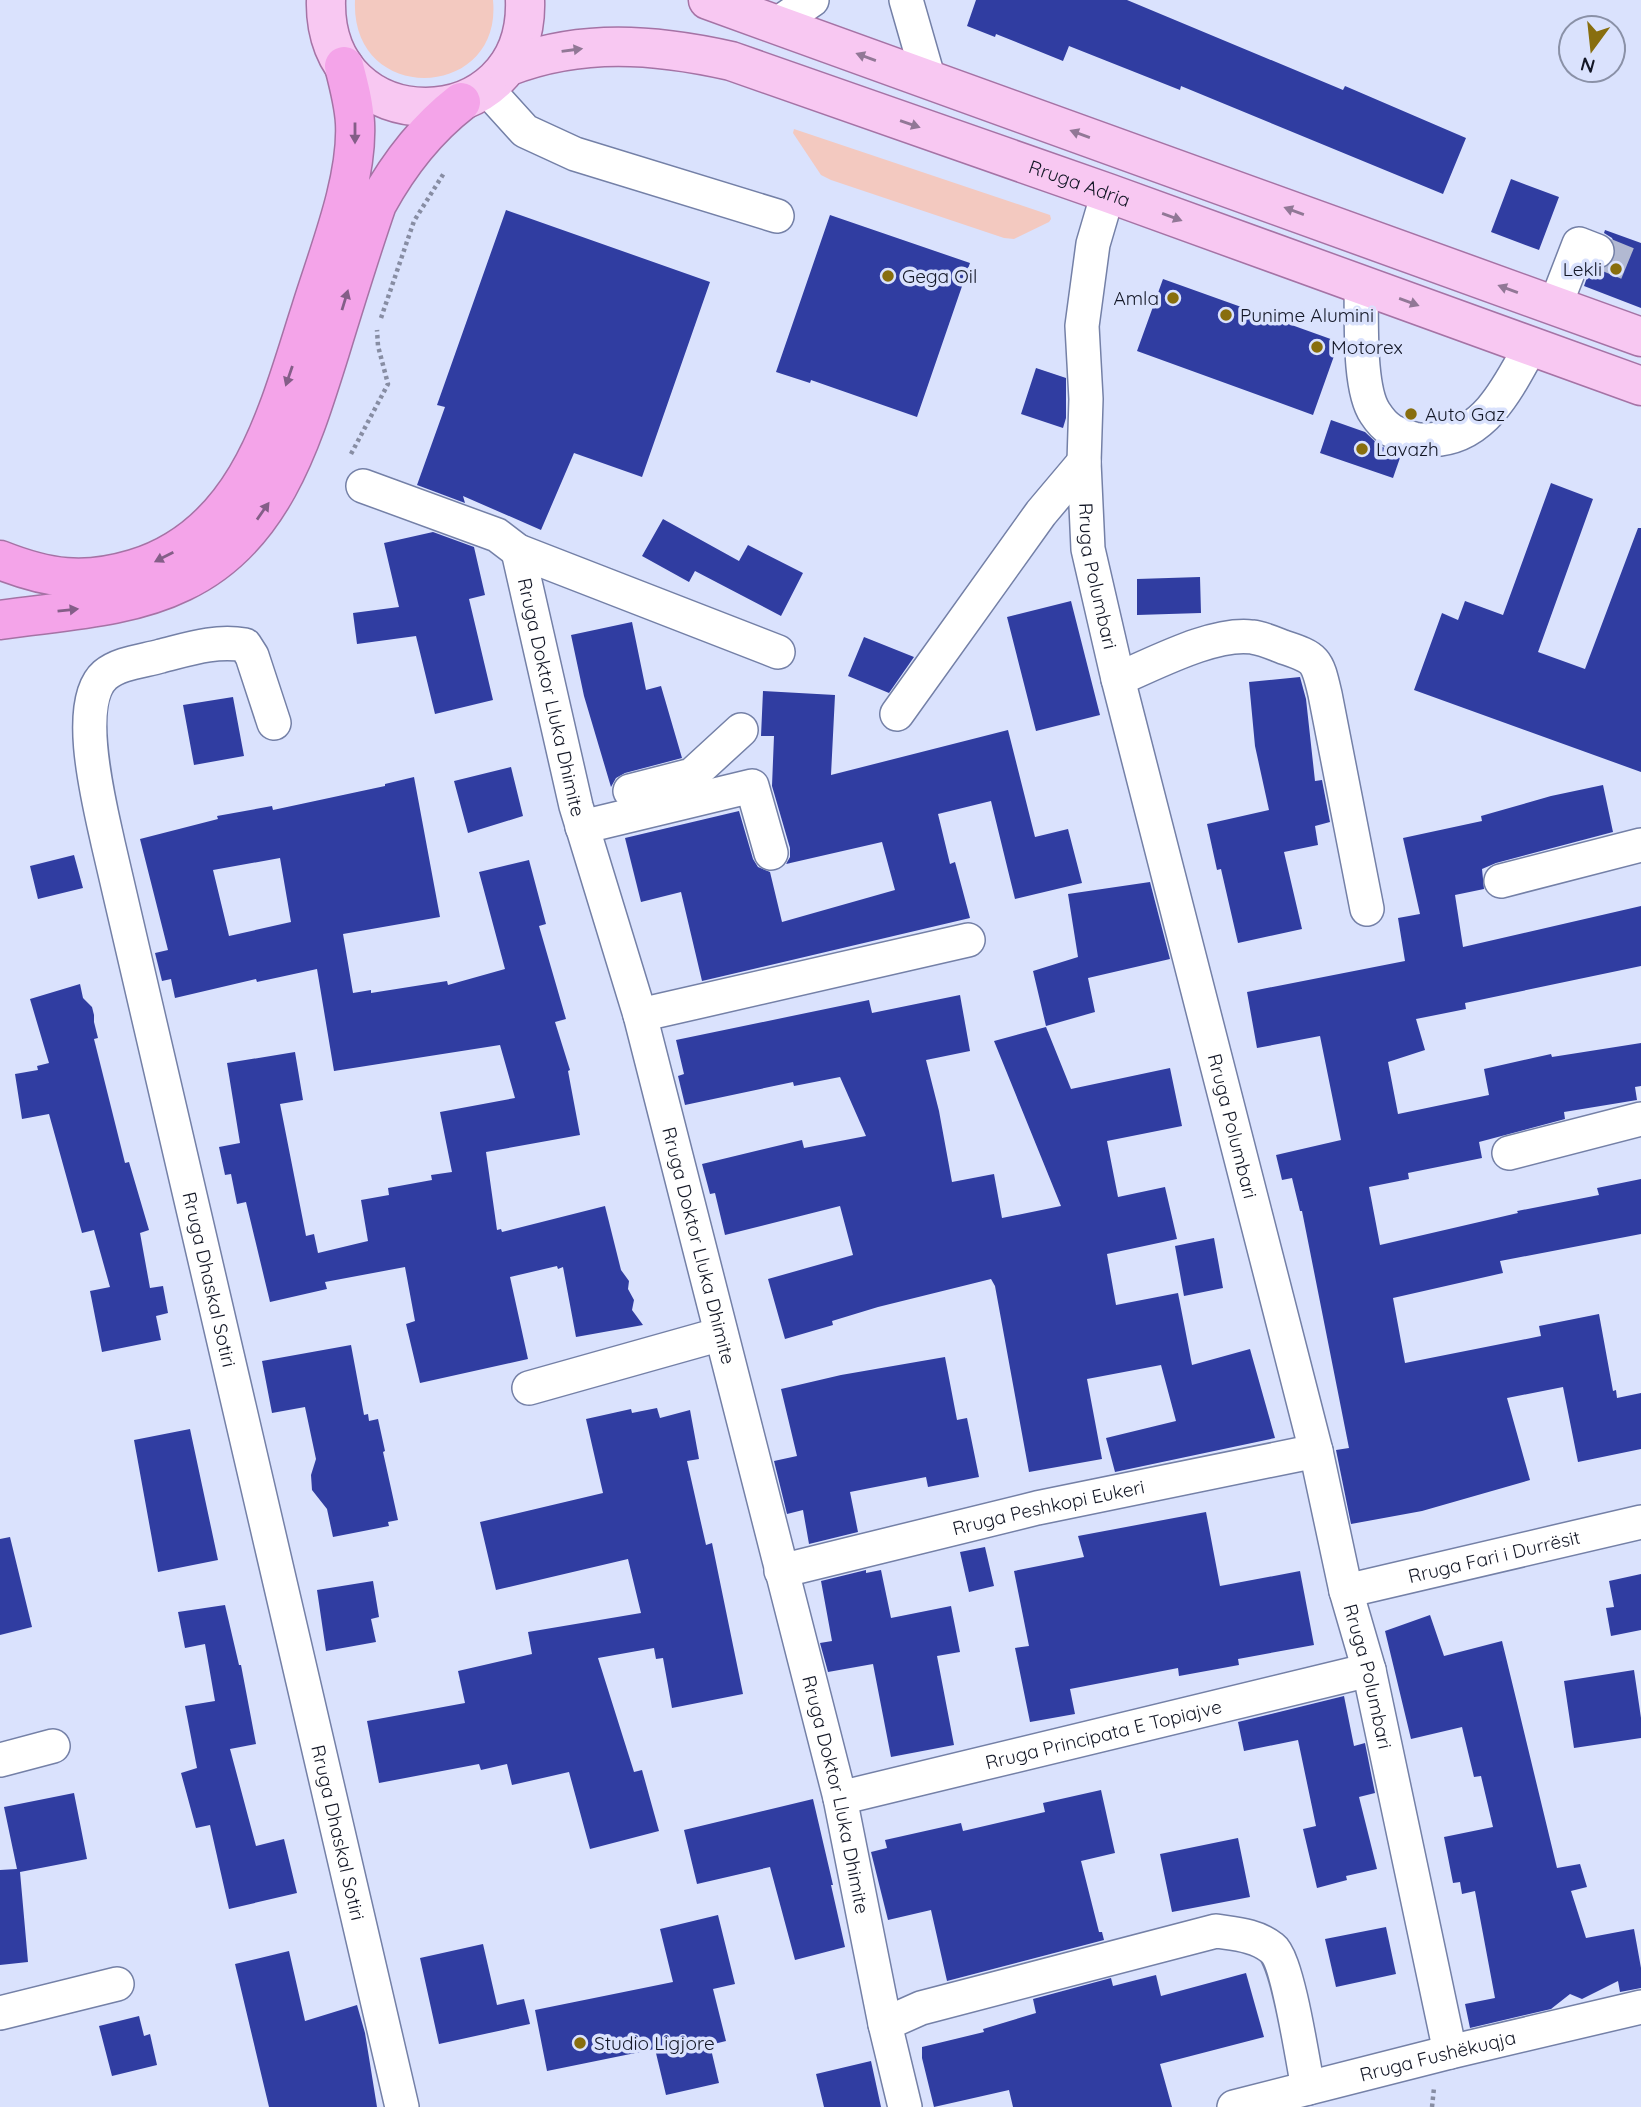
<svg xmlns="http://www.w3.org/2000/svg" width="1641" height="2107" font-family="Quicksand,sans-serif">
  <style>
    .green { fill: #f3c9c0 }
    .building { fill: #303da1; fill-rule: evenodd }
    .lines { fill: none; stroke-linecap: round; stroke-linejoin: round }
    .minor-tunnel { stroke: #b2b9d2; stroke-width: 33; stroke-dasharray: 33 17; stroke-linecap: butt }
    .minor-casing { stroke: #7480a7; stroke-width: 36 }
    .major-casing { stroke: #a573a5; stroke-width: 41 }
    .highway-casing { stroke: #a573a5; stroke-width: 41 }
    .path { stroke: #878da3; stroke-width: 4.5; stroke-dasharray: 3.5 3.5; stroke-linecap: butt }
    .minor { stroke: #fff; stroke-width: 33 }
    .major { stroke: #f8c8f2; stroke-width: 38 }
    .highway { stroke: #f4a4e9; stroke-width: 38 }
    .oneway { fill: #917896 }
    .oneway2 { fill: #845e88 }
    .poi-dot { fill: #886e0e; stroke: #dae2fd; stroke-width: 2.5 }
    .labels { text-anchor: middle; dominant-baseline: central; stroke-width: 7; stroke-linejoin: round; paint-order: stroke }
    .street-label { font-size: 19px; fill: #131726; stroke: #dae2fd }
    .poi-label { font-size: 19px; fill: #131726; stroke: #dae2fd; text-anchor: start }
  </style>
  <rect width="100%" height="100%" fill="#dae2fd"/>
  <path class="green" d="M355 0H493C503 101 350 107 355 0Z
    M794 129 1050 215 1051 219 1049 222 1014 239 1004 238 831 180 821 175 793 133Z"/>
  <path class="building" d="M976 0H1127L1343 90 1345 86 1466 138 1443 194 1181 86 1180 90 1069 46 1063 61 996 34 995 37 967 26Z
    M1511 179 1559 197 1539 250 1491 232Z
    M506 210 710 282 642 477 574 453 541 530 463 496 465 503 417 485 445 407 437 405Z
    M830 215 970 263 917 417 811 380 810 383 776 372Z
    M1605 230 1641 243V308L1584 286 1590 269 1599 270 1608 266 1615 257 1616 247 1612 238 1604 233Z
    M1163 279 1339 342 1313 415 1137 351Z
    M1036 368 1066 378V418L1063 428 1021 414Z
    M1331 420 1365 432 1380 446 1401 455 1393 478 1320 453Z
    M1551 483 1593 499 1538 652 1585 669 1638 528H1641V772L1414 690 1442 613 1458 620 1465 601 1503 615Z
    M663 519 739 561 748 545 803 573 781 616 695 571 689 582 642 556Z
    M433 532 474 547 485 595 469 599 493 700 435 714 416 636 357 644 353 613 399 607 384 543Z
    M1200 577 1201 613 1137 615V579Z
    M1071 601 1100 715 1036 731 1007 617Z
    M632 622 646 690 661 686 682 758 625 773 616 778 611 787 584 696 571 635Z
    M864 637 914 657 889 693 848 676Z
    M1300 677 1306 699 1315 781 1322 780 1330 822 1315 826 1318 845 1284 852 1302 929 1238 943 1221 869 1217 870 1207 824 1269 810 1255 746 1249 682Z
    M763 691 835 695 831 775 1008 730 1035 837 1068 829 1082 883 1015 899 991 801 938 814 950 864 955 862 970 918 702 981 681 892 641 902 625 838 739 811 753 859 758 867 770 872 782 922 895 890 882 842 786 864 790 857V848L772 786 774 736H761Z
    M233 697 244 756 194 765 183 705Z
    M511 767 523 816 468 833 454 781Z
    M414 777 440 917 343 934 353 993 371 990V993L447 981 448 985 505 969 479 872 529 860 546 924 539 926 566 1019 555 1022 570 1070 568 1071 580 1135 486 1152 497 1230 501 1229 502 1232 605 1206 621 1270 629 1281 628 1289 634 1300 632 1310 643 1325 576 1337 563 1267 558 1269 557 1266 510 1277 528 1359 420 1383 406 1324 415 1321 405 1267 325 1282 327 1289 270 1302 246 1202 237 1204 231 1174 225 1175 219 1147 240 1143 227 1063 295 1052 303 1100 280 1104 306 1236 314 1234 318 1253 368 1241 361 1200 389 1195 388 1188 432 1180 431 1175 452 1172 440 1112 515 1098 500 1045 334 1071 317 969 257 982 256 979 175 998 171 979 162 981 155 953 168 950 140 839 218 819 217 816 272 806 273 810 385 786V784ZM280 858 291 922 229 936 213 870Z
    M1603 785 1613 832 1496 863 1482 869 1484 889 1455 895 1463 947 1641 906V966L1465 1003 1466 1009 1416 1019 1425 1050 1388 1062 1398 1114 1489 1095 1484 1069 1551 1054 1552 1057 1641 1043V1086L1635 1087 1637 1100 1564 1112 1565 1119 1479 1142 1482 1158 1408 1173 1409 1179 1369 1187 1380 1245 1518 1213 1517 1211 1599 1195 1597 1188 1641 1179V1234L1500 1261 1503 1273 1393 1298 1405 1363 1541 1336 1539 1326 1599 1314 1613 1391 1616 1390 1617 1398 1641 1393V1449L1578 1462 1563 1387 1507 1398 1530 1480 1422 1511 1351 1524 1336 1450 1349 1448 1302 1211H1300L1292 1178 1282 1180 1276 1155 1341 1140 1320 1036 1257 1048 1247 992 1405 961 1398 918 1420 914 1403 838 1482 821 1481 816 1551 796Z
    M74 855 83 888 38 899 30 866Z
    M1150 882 1170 959 1088 978 1095 1012 1046 1026 1033 971 1078 957 1068 894Z
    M80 984 83 998 92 1007 94 1015V1022L98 1038 94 1039 125 1163 129 1162 149 1230 140 1233 150 1288 163 1286 168 1313 156 1316 161 1340 102 1352 90 1291 110 1287 94 1230 82 1233 49 1114 22 1119 15 1074 38 1070 37 1066 49 1063 30 999Z
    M960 995 970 1051 926 1060 939 1111 952 1182 994 1174 1002 1218 1061 1206 994 1041 1046 1027 1071 1089 1170 1068 1182 1126 1107 1141 1118 1197 1165 1187 1177 1239 1107 1254 1116 1305 1178 1293 1192 1365 1250 1349 1275 1438 1115 1472 1106 1438 1176 1421 1161 1365 1087 1379 1102 1459 1029 1472 995 1286 991 1279 878 1307 832 1321 833 1325 785 1339 768 1279 853 1255 840 1206 725 1235 715 1193 710 1194 702 1164 802 1140 804 1148 866 1136 840 1077 794 1086 793 1082 685 1105 678 1076 684 1074 676 1040 869 1000 872 1013Z
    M1214 1238 1223 1288 1184 1296 1175 1246Z
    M351 1345 364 1415 368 1414 369 1421 378 1419 385 1451 383 1452 398 1520 388 1522 389 1526 333 1537 327 1509 312 1490 311 1475 316 1459 305 1407 272 1413 262 1361Z
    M945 1357 957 1420 967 1418 979 1477 928 1487 926 1477 850 1492 858 1532 809 1544 803 1510 787 1514 774 1461 797 1456 781 1389 841 1375Z
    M657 1408 660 1418 690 1410 699 1459 687 1461 706 1545 712 1543 743 1694 672 1708 663 1658 656 1659 654 1648 598 1658 634 1772 642 1770 659 1831 590 1849 569 1772 512 1785 507 1764 481 1770 479 1764 379 1783 367 1721 465 1703 458 1671 532 1654 528 1632 641 1613 628 1559 496 1590 480 1522 603 1493 586 1419 631 1409 632 1413Z
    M190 1429 218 1560 158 1572 134 1440Z
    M1206 1512 1220 1586 1300 1571 1314 1645 1238 1659 1239 1665 1179 1676 1178 1668 1070 1689 1075 1714 1030 1722 1015 1648 1029 1646 1014 1571 1084 1557 1078 1536Z
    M10 1537 32 1627 0 1635V1539Z
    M985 1547 994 1586 969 1592 960 1552Z
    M866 1570V1573L881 1570 891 1618 951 1606 960 1652 937 1656 954 1745 891 1757 873 1664 828 1672 820 1643 832 1641 821 1581Z
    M1641 1574V1630L1611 1636 1606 1608 1614 1607 1609 1581Z
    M373 1581 379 1617 371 1619 376 1642 326 1651 317 1590Z
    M225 1605 239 1665H241L256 1744 230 1749 256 1846 284 1839 297 1893 229 1909 210 1825 196 1828 181 1773 197 1768 185 1706 215 1701 205 1644 185 1648 178 1612Z
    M1430 1615 1444 1656 1502 1641 1557 1868 1580 1864 1587 1887 1571 1891 1586 1938 1634 1929 1641 1968V1988L1620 1992 1618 1981 1582 1999 1570 1994 1551 2009 1470 2028 1465 2004 1495 1998 1475 1891 1462 1894 1460 1882 1453 1883 1444 1837 1493 1827 1481 1776 1474 1777 1462 1727 1411 1739 1385 1631Z
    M1634 1670 1641 1718V1738L1574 1748 1564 1681Z
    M1344 1696 1354 1746 1365 1743 1375 1793 1359 1797 1377 1869 1346 1876 1347 1880 1317 1888 1303 1829 1316 1826 1298 1740 1244 1751 1238 1722Z
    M1101 1790 1115 1853 1081 1861 1099 1932H1102L1104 1940 947 1981 931 1910 888 1920 871 1852 887 1848 885 1840 961 1823 963 1831 1045 1812 1043 1803Z
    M74 1793 87 1859 20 1872 28 1962 0 1965V1870L17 1869 4 1807Z
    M813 1799 833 1885H831L845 1947 795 1960 770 1867 697 1884 684 1830Z
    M1238 1838 1250 1897 1172 1912 1160 1854Z
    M718 1915 735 1984 713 1989 726 2041 710 2045 719 2083 666 2095 655 2049 547 2071 535 2010 673 1982 660 1929Z
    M1386 1927 1396 1974 1336 1987 1325 1939Z
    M483 1944 497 2005 524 1999 530 2024 439 2044 420 1958Z
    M289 1951 305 2021 357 2005 365 2033 377 2107H269L235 1964Z
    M1246 1973 1264 2037 1160 2064 1172 2107H1013L1009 2090 934 2107 922 2058V2047L984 2032 983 2029 1036 2013 1033 1999 1111 1978 1113 1986 1156 1975 1161 1996Z
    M139 2016 144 2036 150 2034 157 2065 112 2076 99 2026Z
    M871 2061 881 2107H824L816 2074Z"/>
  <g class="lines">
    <path class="minor-tunnel" d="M1597 251 1641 269"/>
    <g class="minor-casing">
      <g id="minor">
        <path d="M906 0 929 80"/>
        <path d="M776 25 812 0"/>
        <path d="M486 88 525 131 575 154 777 216"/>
        <path id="s1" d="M1108 193 1093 244 1082 326 1086 399 1084 462 1088 549 1118 679 1316 1451 1346 1591 1369 1670 1450 2052"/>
        <path d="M1361 285C1362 317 1358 388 1375 413 1386 430 1395 434 1414 439 1423 441 1431 440 1440 439 1488 433 1510 383 1531 346"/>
        <path d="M1555 306 1579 244 1597 251"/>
        <path d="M363 486 497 535 518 551 778 652"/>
        <path id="s2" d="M518 551 576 806 640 1015 840 1798 885 2024 905 2107"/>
        <path d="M1118 679C1154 664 1213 632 1252 637 1262 638 1273 643 1283 647 1317 658 1317 660 1325 694L1367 909"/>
        <path d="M897 714 1041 513 1084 462"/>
        <path id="s3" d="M274 723 252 656 245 645C215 640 189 649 161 656 143 661 119 663 105 675 73 703 100 806 108 843L402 2107"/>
        <path d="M630 791 692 775 741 730"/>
        <path d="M582 827 752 786 771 853"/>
        <path d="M1501 881 1641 845"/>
        <path d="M640 1015 968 940"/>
        <path d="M1509 1153 1641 1119"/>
        <path d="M529 1388 721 1334"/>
        <path id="s4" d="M781 1571 1037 1508 1316 1451"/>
        <path id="s5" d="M1346 1591 1641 1522"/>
        <path d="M0 1760 53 1746"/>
        <path id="s6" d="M840 1798 1369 1670"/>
        <path d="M0 2013 117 1984"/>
        <path d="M885 2024 921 2008 1216 1931C1235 1934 1256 1935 1272 1948 1288 1960 1303 2063 1308 2088"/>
        <path id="s7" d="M1234 2107 1450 2052 1641 2007"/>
      </g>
    </g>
    <g class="major-casing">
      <g id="major">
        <path d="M326 0C322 143 530 142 525 0"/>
        <path d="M708 0 1641 337"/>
        <path id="s8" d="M507 67C581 38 655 44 731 61L1108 193 1641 386"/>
      </g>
    </g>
    <g class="highway-casing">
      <path id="highway" d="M0 560C48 579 84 584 134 569 250 534 278 411 311 309 328 254 358 180 355 123 354 104 349 85 344 66
        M0 620C60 611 127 609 182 582 273 539 302 440 330 351 345 302 360 253 377 204 399 164 425 130 461 102"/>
    </g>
    <path class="path" d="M381 318 414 221 444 173
      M351 454 388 384 378 346 377 330
      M1432 2107 1434 2088"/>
    <use href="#minor" class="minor"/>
    <use href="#major" class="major"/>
    <use href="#highway" class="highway"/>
  </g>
  <defs><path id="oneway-solid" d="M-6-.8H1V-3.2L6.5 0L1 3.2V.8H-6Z" transform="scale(1.75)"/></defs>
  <g class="oneway">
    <use href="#oneway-solid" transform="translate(572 50) rotate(-8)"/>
    <use href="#oneway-solid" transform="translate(866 57) rotate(-160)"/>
    <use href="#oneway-solid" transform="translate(910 124) rotate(19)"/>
    <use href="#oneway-solid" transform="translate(1080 134) rotate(-160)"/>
    <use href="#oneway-solid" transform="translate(1294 211) rotate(-160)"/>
    <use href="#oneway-solid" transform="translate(1172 217) rotate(20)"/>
    <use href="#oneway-solid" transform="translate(1508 289) rotate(-160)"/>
    <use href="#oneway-solid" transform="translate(1409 302) rotate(20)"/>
  </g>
  <g class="oneway2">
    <use href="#oneway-solid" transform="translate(355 133) rotate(90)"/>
    <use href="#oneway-solid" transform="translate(345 300) rotate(-73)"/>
    <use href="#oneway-solid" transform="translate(289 376) rotate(109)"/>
    <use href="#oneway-solid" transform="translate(263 511) rotate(-55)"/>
    <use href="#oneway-solid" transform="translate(164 557) rotate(153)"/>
    <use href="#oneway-solid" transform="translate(68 610) rotate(-6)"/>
  </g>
  <g class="poi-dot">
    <circle cx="1616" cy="269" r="7"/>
    <circle cx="888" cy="276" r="7"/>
    <circle cx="1173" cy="298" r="7"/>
    <circle cx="1226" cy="315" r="7"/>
    <circle cx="1317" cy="347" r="7"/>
    <circle cx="1411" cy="414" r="7"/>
    <circle cx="1362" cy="449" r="7"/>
    <circle cx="580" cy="2043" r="7"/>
  </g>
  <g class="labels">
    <g class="street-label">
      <text stroke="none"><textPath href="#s8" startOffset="597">Rruga Adria</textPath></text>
      <text stroke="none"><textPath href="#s1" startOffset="387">Rruga Polumbari</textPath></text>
      <text stroke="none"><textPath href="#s2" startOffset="150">Rruga Doktor Lluka Dhimite</textPath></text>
      <text stroke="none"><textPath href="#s1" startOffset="954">Rruga Polumbari</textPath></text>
      <text stroke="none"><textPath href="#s2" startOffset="718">Rruga Doktor Lluka Dhimite</textPath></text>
      <text stroke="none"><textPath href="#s3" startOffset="850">Rruga Dhaskal Sotiri</textPath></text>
      <text stroke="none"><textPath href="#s4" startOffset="275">Rruga Peshkopi Eukeri</textPath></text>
      <text stroke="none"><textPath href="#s5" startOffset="152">Rruga Fari i Durrësit</textPath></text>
      <text stroke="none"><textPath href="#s1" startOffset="1521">Rruga Polumbari</textPath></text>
      <text stroke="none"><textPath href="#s6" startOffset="271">Rruga Principata E Topiajve</textPath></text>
      <text stroke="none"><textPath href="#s2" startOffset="1284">Rruga Doktor Lluka Dhimite</textPath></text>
      <text stroke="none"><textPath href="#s3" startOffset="1418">Rruga Dhaskal Sotiri</textPath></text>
      <text stroke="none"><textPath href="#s7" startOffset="210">Rruga Fushëkuqja</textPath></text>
    </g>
    <g class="poi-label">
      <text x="1602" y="269" text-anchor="end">Lekli</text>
      <text x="902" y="276">Gega Oil</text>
      <text x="1159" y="298" text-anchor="end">Amla</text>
      <text x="1240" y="315">Punime Alumini</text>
      <text x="1331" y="347">Motorex</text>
      <text x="1425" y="414">Auto Gaz</text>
      <text x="1376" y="449">Lavazh</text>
      <text x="594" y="2043">Studio Ligjore</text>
    </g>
  </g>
  <g transform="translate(1592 49) rotate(195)"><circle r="33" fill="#dae2fd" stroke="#8a91a7" stroke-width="2"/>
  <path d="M0-5L12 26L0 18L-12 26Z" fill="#886e0e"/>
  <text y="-10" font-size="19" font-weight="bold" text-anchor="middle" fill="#131726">N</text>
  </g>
</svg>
